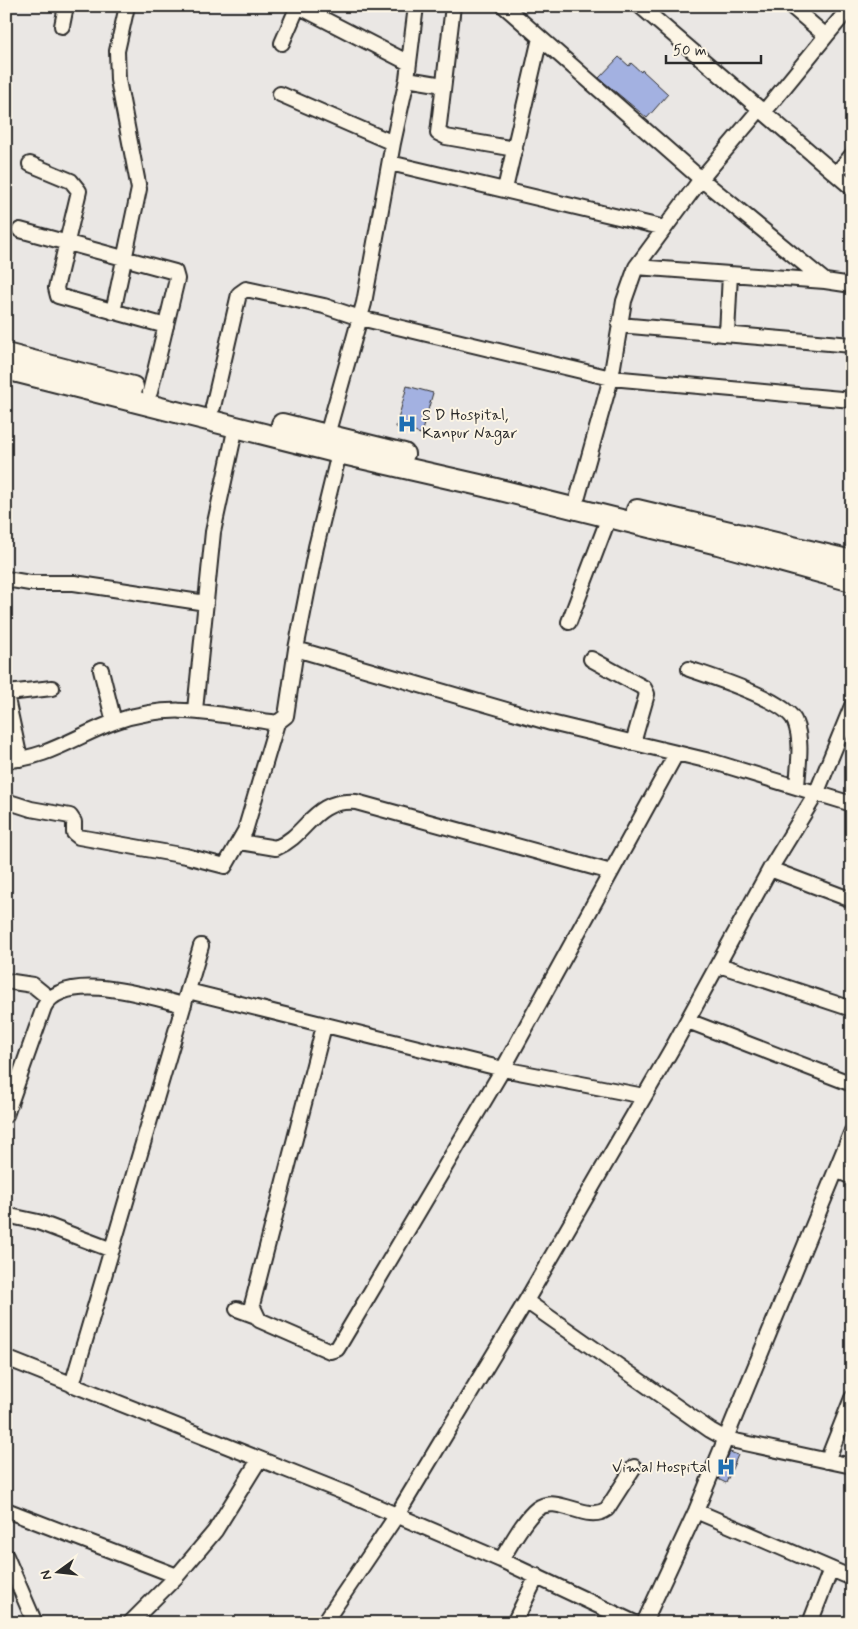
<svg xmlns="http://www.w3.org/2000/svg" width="858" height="1629" font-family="Mynerve,sans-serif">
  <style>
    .building { fill: #a3b1e1; stroke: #2b2b2b }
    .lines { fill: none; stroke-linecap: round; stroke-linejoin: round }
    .minor-casing { stroke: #2b2b2b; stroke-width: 18 }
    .highway-casing { stroke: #2b2b2b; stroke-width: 24 }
    .minor { stroke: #fcf5e5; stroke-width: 14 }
    .highway { stroke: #fcf5e5; stroke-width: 20 }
    .labels { text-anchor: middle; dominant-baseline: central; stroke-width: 4; stroke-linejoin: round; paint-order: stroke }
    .poi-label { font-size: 16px; fill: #2b2b2b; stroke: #fcf5e5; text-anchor: start }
  </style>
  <rect width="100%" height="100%" fill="#eae7e4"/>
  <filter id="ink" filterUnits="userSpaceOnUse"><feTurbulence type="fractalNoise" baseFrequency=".02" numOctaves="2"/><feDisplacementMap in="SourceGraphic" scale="10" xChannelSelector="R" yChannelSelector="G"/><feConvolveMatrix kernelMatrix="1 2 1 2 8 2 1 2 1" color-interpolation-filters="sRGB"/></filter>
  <g filter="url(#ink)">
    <path class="building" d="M619 57 629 66 631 63 641 72 642 70 668 94 647 118 599 78Z
      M407 386 433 393 421 434 396 427Z
      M730 1452 738 1455 726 1483 718 1479Z"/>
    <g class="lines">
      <g class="minor-casing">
        <path id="minor" d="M298 6 409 63
          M453 6 438 133 446 137 515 149
          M504 6 701 179 825 281 852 285
          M640 6 852 188
          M791 6 826 36 851 6
          M62 26 66 6
          M282 43 298 6
          M407 79 443 85
          M280 94 393 143
          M764 112 826 36
          M390 163 665 228
          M30 164 71 181 79 191 56 288 58 296 166 326
          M836 174 852 155
          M505 189 540 38
          M20 230 175 272 177 279 150 392
          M636 267 825 281
          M113 312 139 189 118 80 117 51 127 6
          M619 325 852 345
          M727 334 730 274
          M213 407 239 294 246 289 324 306 360 318 611 378 852 400
          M327 435 364 303 393 143 407 79 416 6
          M578 496 611 378 624 301 636 267 701 179 760 109
          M6 579 30 583H74L206 603
          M569 622 609 517
          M296 649 551 723 714 762 852 804
          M591 659 644 688 647 694 633 743
          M689 669C712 677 787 700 795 722 803 742 798 766 797 787
          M101 670 114 722
          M195 710 213 532 236 426
          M20 759 7 699 8 693 52 688
          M6 760C44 760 78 735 114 722 174 701 211 714 271 722L277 723 286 716 296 649 316 547 339 453
          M6 801 31 809 70 816 74 822V833L79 837 186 856 225 866 245 831 277 723
          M240 842 276 848C309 834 312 799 356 802L611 872
          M770 869 852 900
          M719 965 852 1009
          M6 981 33 985 49 998
          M188 991 503 1069 644 1096
          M688 1021 852 1084
          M324 1026 252 1305 259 1320 330 1351 337 1349 340 1344 503 1069 676 754
          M6 1115 44 1007C64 969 150 997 184 1005
          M836 1170 852 1177
          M6 1215 38 1222 112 1250
          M526 1301 710 1430 726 1439 852 1466
          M237 1309 256 1316
          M6 1358 345 1493 501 1560 635 1623
          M72 1385 201 946
          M827 1461 852 1398
          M6 1510 177 1576
          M696 1511 852 1578
          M6 1556 35 1623
          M501 1560C510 1546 524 1519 537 1509 558 1493 586 1524 607 1509L634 1467
          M130 1623 177 1576 215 1531 259 1460
          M324 1623 397 1515 526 1301 674 1045 770 869 816 794 852 706
          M514 1623 537 1576
          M644 1623 696 1511 852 1131
          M810 1623 831 1569"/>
      </g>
      <g class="highway-casing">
        <path id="highway" d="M6 354 133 387
          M6 369 339 453 484 486 718 544 852 581
          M282 424 404 454
          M637 510 852 561"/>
      </g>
      <use href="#minor" class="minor"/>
      <use href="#highway" class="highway"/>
    </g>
  </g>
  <defs>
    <g id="hospital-bare" transform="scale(1.5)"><path d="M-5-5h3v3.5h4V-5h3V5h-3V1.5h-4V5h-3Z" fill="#1f6fb2" stroke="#fcf5e5" stroke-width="2.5" paint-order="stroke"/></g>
  </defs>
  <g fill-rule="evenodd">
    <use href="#hospital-bare" x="407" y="424"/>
    <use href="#hospital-bare" x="726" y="1467"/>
  </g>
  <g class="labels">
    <g class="poi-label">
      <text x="422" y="415">S D Hospital,<tspan x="422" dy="18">Kanpur Nagar</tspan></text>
      <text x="711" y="1467" text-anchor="end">Vimal Hospital</text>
    </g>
  </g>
  <rect width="858" height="1629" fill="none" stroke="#fcf5e5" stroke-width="25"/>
  <rect x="12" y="12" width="833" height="1604" fill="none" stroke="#2b2b2b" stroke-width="2" filter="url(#ink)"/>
  <g transform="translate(58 1572) rotate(255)" stroke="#fcf5e5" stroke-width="4" paint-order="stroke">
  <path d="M0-4L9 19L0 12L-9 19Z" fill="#2b2b2b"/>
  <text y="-8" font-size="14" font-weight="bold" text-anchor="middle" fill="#2b2b2b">N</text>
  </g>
  <path d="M666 55v8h95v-8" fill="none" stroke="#2b2b2b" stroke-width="2.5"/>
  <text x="673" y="55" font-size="15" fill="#2b2b2b" stroke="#fcf5e5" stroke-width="4" paint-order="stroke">50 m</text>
</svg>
